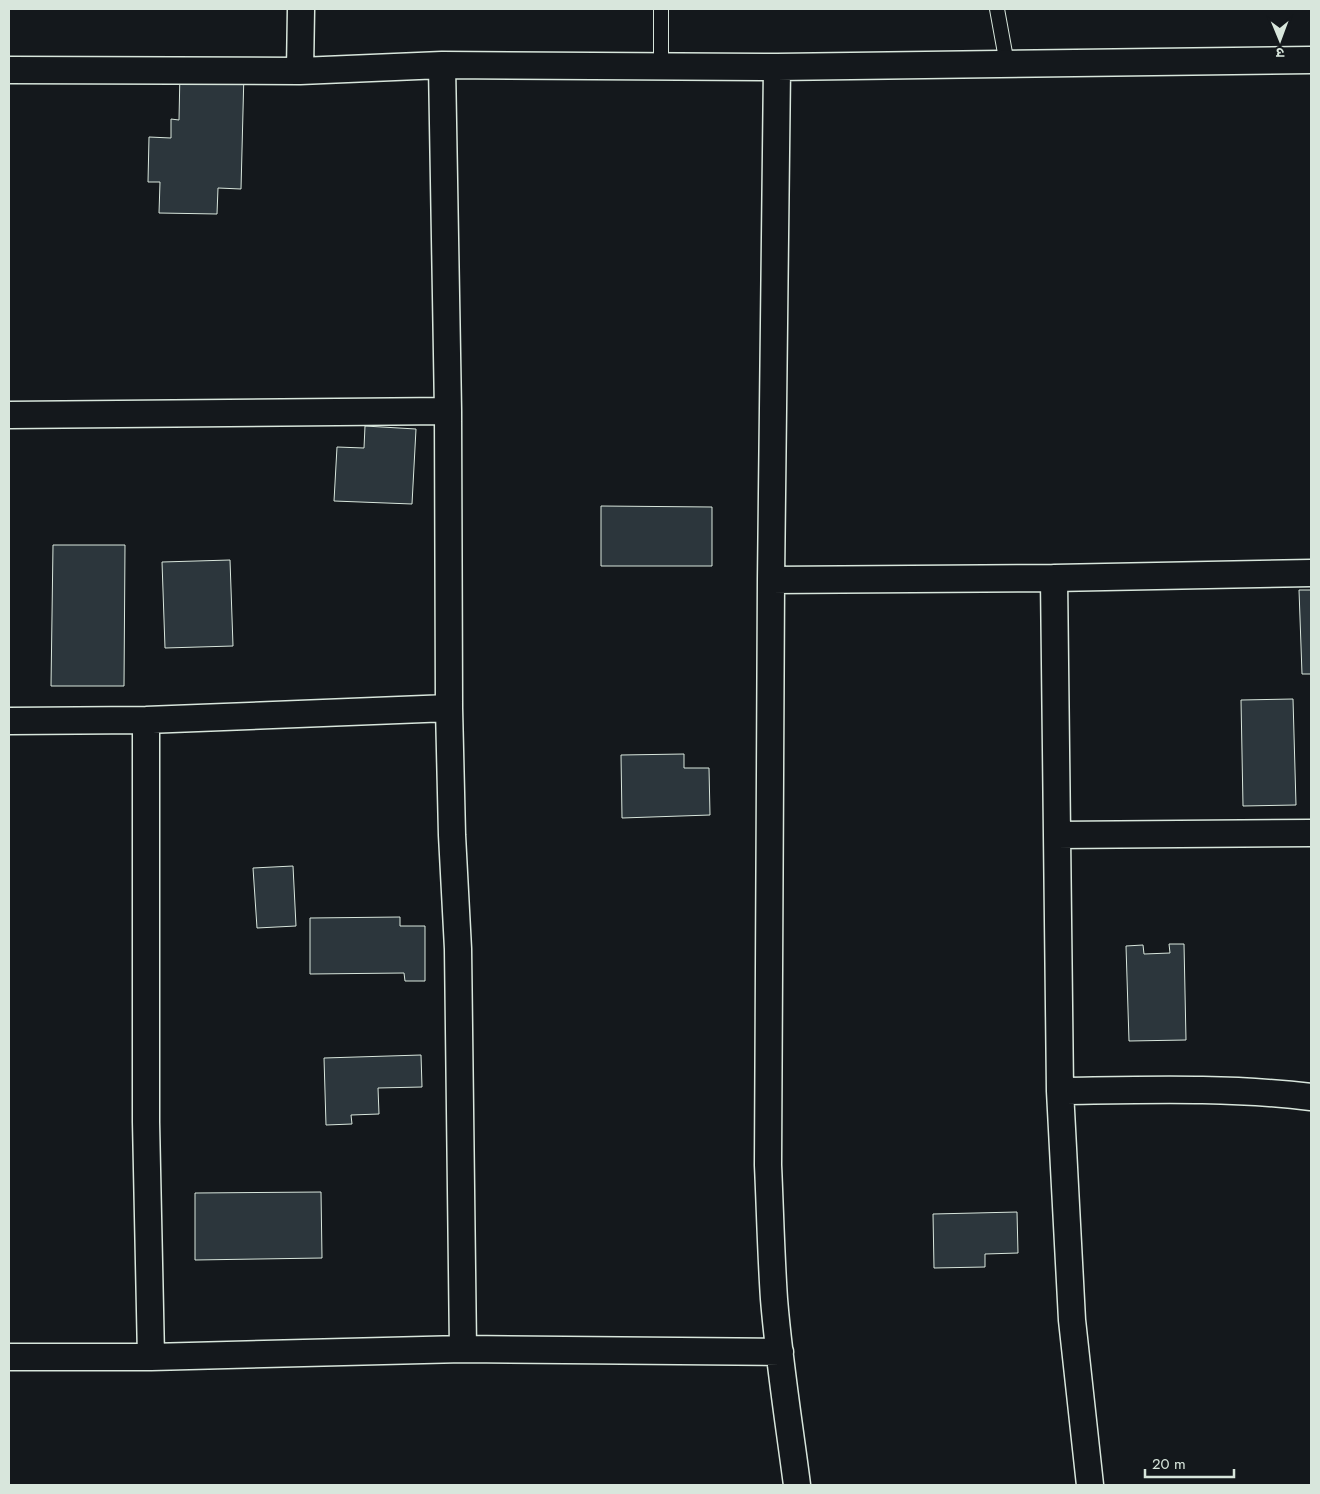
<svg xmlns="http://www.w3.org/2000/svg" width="1320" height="1494" font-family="Jost,'Noto Sans Devanagari',sans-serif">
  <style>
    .building { fill: #2c363c; stroke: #d8e6dc }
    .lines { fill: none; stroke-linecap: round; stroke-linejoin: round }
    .lane-casing { stroke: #d8e6dc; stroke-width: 16 }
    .street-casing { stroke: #d8e6dc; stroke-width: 29 }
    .lane { stroke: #14181c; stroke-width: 14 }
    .street { stroke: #14181c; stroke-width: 26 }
  </style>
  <rect width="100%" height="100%" fill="#14181c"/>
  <path class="building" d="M180 71 244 72 241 189 218 188 217 214 159 213 160 182H148L149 137 171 138V119L179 120Z
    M365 426 416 429 412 504 334 501 337 447 364 448Z
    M601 506 712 507V566H601Z
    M53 545H125L124 686H51Z
    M230 560 233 646 165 648 162 562Z
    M1299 590H1311V674H1302Z
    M1293 699 1296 805 1243 806 1241 700Z
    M684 754V768H709L710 815 622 818 621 755Z
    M293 866 296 926 257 928 253 868Z
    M400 917V926H425V981H405L404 973 310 974V918Z
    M1169 944H1184L1186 1040 1129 1041 1126 946 1143 945 1144 954 1170 953Z
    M421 1055 422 1087 378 1088 379 1114 351 1115 352 1124 326 1125 324 1058Z
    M321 1192 322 1258 195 1260V1193Z
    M1017 1212 1018 1253 985 1254V1267L934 1268 933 1214Z"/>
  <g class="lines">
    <g class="lane-casing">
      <path id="lane" d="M997 9 1007 64
        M661 66V9"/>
    </g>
    <g class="street-casing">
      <path id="street" d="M442 65 448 411 449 708 452 835 458 949 463 1349
        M777 67 771 580 768 1165C770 1209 771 1254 774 1299 779 1361 789 1423 797 1485
        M9 70 300 71 442 65 777 67 1311 60
        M300 71 301 9
        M9 415 448 411
        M1054 578 1060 1091 1072 1320 1090 1485
        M771 580 1054 578 1311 573
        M146 720V1122L151 1357
        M9 721 146 720 449 708
        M1057 835 1311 833
        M1060 1091C1144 1090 1228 1087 1311 1097
        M9 1357H151L463 1349 780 1352"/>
    </g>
    <use href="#lane" class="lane"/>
    <use href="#street" class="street"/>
  </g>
  <rect width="1320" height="1494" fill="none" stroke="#d8e6dc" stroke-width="20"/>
  <g transform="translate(1280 40) rotate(179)" stroke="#14181c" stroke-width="4" paint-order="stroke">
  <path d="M0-4L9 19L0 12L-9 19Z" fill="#d8e6dc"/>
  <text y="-8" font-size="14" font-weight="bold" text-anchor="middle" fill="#d8e6dc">उ</text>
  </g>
  <path d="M1145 1469v8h89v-8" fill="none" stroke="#d8e6dc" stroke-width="2.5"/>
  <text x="1152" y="1469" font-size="15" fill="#d8e6dc" stroke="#14181c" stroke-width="4" paint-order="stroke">20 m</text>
</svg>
